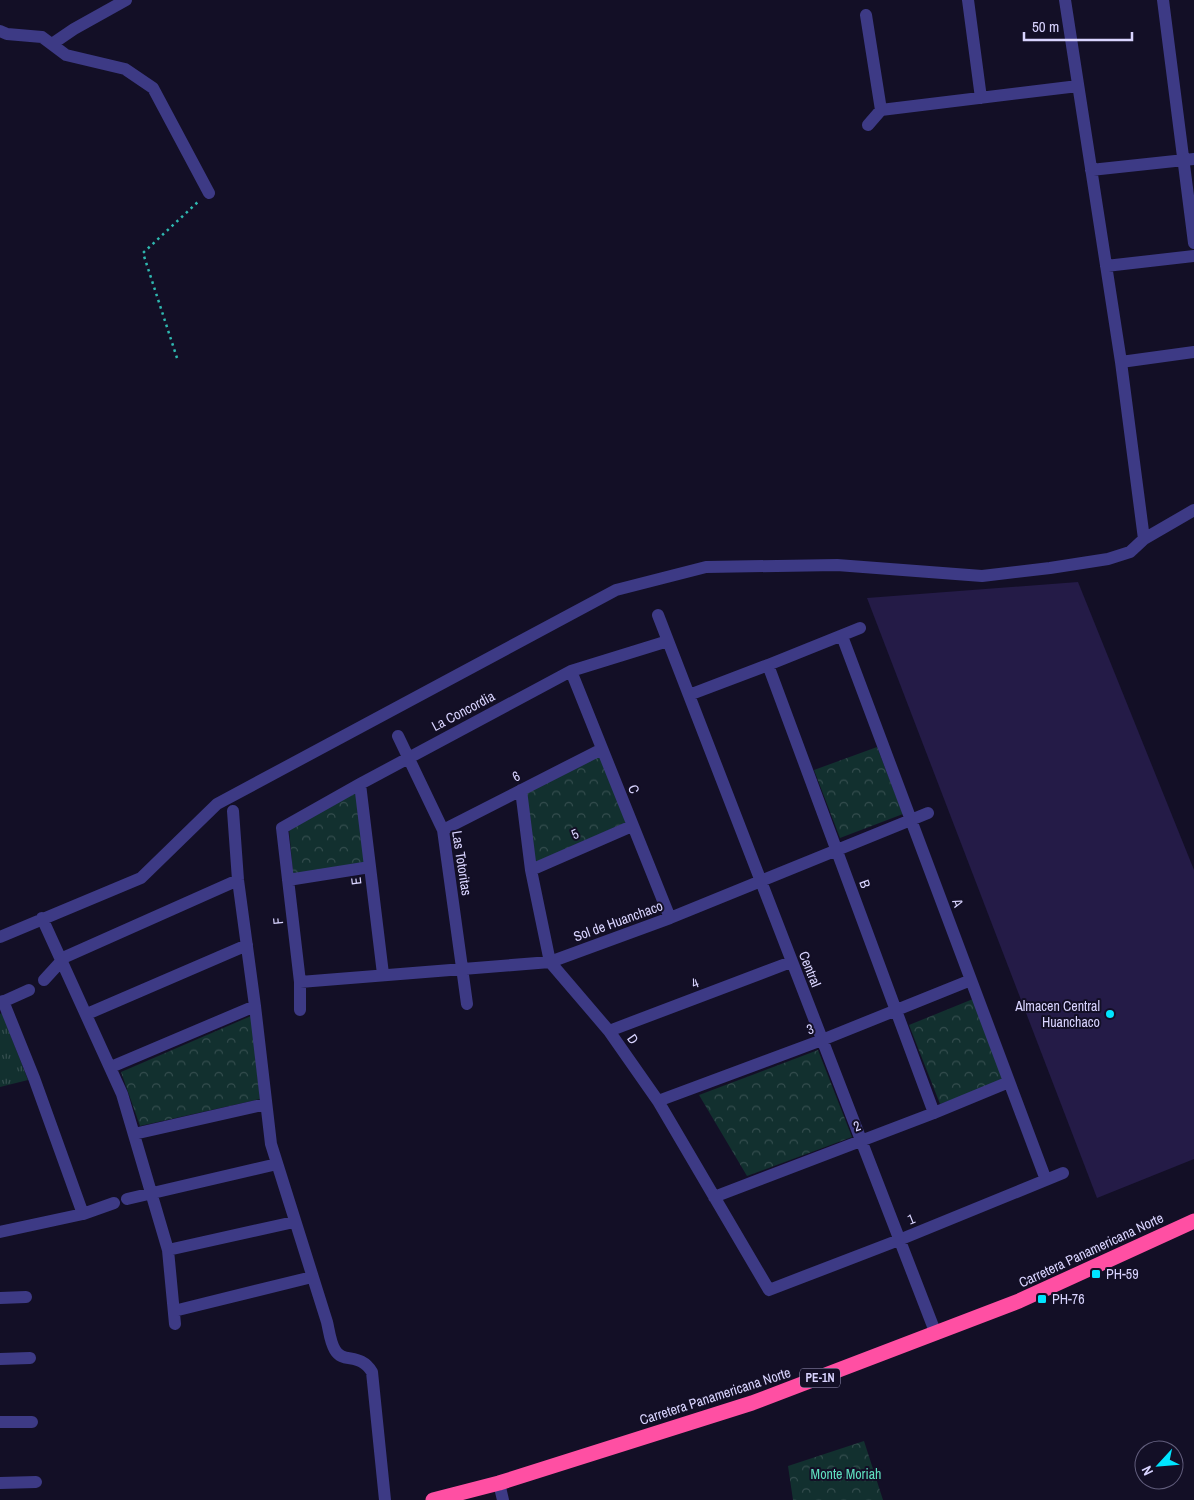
<svg xmlns="http://www.w3.org/2000/svg" width="1194" height="1500" font-family="'Archivo Narrow',sans-serif">
  <style>
    .grass { fill: url(#grass-tufts) }
    .park { fill: url(#park-crowns) }
    .building { fill: #241b47 }
    .lines { fill: none; stroke-linecap: round; stroke-linejoin: round }
    .path { stroke: #2fb8b0; stroke-width: 2.5; stroke-dasharray: 2.5 4; stroke-linecap: butt }
    .minor { stroke: #3d3a85; stroke-width: 12 }
    .highway { stroke: #ff4fa3; stroke-width: 15 }
    .poi-dot { fill: #00e5ff; stroke: #130f26; stroke-width: 2 }
    .labels { text-anchor: middle; dominant-baseline: central; stroke-width: 4; stroke-linejoin: round; paint-order: stroke }
    .shield { fill: #130f26; stroke: #9e99be; stroke-width: 1 }
    .shield-label { font-size: 12px; font-weight: bold; fill: #d9d4ff }
    .street-label { font-size: 14px; fill: #d9d4ff; stroke: #130f26 }
    .poi-label { font-size: 14px; fill: #d9d4ff; stroke: #130f26; text-anchor: start }
    .park-label { font-size: 14px; fill: #5fe0c0; stroke: #130f26 }
  </style>
  <defs>
    <pattern id="grass-tufts" width="24" height="20" patternUnits="userSpaceOnUse" patternTransform="scale(1.25)"><rect width="24" height="20" fill="#12302f"/><path d="M3 7l-1-3M5 7V3M7 7l1-3M15 17l-1-3M17 17v-4M19 17l1-3" fill="none" stroke="#344d4e"/></pattern>
    <pattern id="park-crowns" width="20" height="18" patternUnits="userSpaceOnUse" patternTransform="scale(1.25)"><rect width="20" height="18" fill="#12302f"/><path d="M2 6a3 3 0 1 1 6 0M12 15a3 3 0 1 1 6 0" fill="none" stroke="#344d4e"/></pattern>
  </defs>
  <rect width="100%" height="100%" fill="#130f26"/>
  <path class="grass" d="M2 1013 28 1080 0 1087V1014Z"/>
  <path class="park" d="M877 747 903 814 840 838 814 770Z
    M600 753 627 822 534 863 526 791Z
    M355 789 366 863 293 874 289 828Z
    M973 999 1005 1081 940 1104 909 1025Z
    M251 1016 260 1099 140 1126 121 1072Z
    M818 1050 852 1137 747 1176 699 1095Z
    M864 1441 883 1500H793L788 1466Z"/>
  <path class="building" d="M1078 582 1194 870V1159L1097 1198 867 598Z"/>
  <g class="lines">
    <path class="path" d="M177 358 143 253 200 200"/>
    <path class="minor" d="M968 0 981 98
      M1065 0 1121 362 1144 539
      M1163 0 1194 243
      M866 15 881 110 868 125
      M0 31 7 34 42 37 66 55 125 69 153 88 209 193
      M52 44 74 29 126 0
      M881 110 1078 86
      M1091 170 1194 159
      M1106 266 1194 256
      M1121 362 1194 352
      M658 615 936 1334
      M842 636 1046 1180
      M768 665 934 1113
      M571 671 670 918
      M689 695 768 665 860 628
      M398 736 443 830 467 1004
      M360 784 383 974
      M521 790 531 870 550 962 609 1031 658 1101 769 1290 899 1240 1063 1173
      M233 811 238 880 255 1006 271 1144 327 1322C329 1330 330 1342 335 1350 343 1364 360 1352 372 1372L385 1500
      M443 830 602 749
      M531 870 632 826
      M288 880 370 867
      M42 918 122 1094 168 1250 175 1324
      M0 937 141 878 217 804 616 590 706 567 837 565 982 576 1050 568 1108 559 1130 552 1144 539 1194 510
      M44 980 65 957 238 880
      M300 982 550 962 670 918 928 813
      M3 1001 34 1078 83 1214
      M0 1003 29 990
      M300 1010V982L282 828 360 784 571 671 668 641
      M87 1014 247 945
      M609 1031 791 962
      M111 1067 255 1006
      M658 1101 822 1040 971 980
      M134 1134 266 1104
      M714 1197 934 1113 1009 1082
      M127 1199 277 1164
      M0 1232 83 1214 114 1203
      M168 1250 294 1222
      M0 1298 26 1297
      M174 1311 312 1277
      M0 1359 30 1358
      M0 1422H32
      M0 1483 36 1482
      M499 1483 503 1500"/>
    <path class="highway" d="M433 1500 499 1483 752 1403 1019 1301 1194 1221"/>
  </g>
  <g class="poi-dot">
    <circle cx="1110" cy="1014" r="5"/>
    <rect x="1091" y="1269" width="10" height="10" rx="2.5"/>
    <rect x="1037" y="1294" width="10" height="10" rx="2.5"/>
  </g>
  <g class="labels">
    <rect class="shield" x="800" y="1368.5" width="40" height="19" rx="4"/>
    <g class="shield-label">
      <text x="820" y="1378">PE-1N</text>
    </g>
    <g class="street-label">
      <text transform="translate(463 711) rotate(-28)">La Concordia</text>
      <text transform="translate(516 776) rotate(-27)">6</text>
      <text transform="translate(634 789) rotate(69)">C</text>
      <text transform="translate(575 834) rotate(-24)">5</text>
      <text transform="translate(462 863) rotate(81)">Las Totoritas</text>
      <text transform="translate(356 881) rotate(-97)">E</text>
      <text transform="translate(865 884) rotate(70)">B</text>
      <text transform="translate(958 903) rotate(70)">A</text>
      <text transform="translate(278 921) rotate(-96)">F</text>
      <text transform="translate(618 921) rotate(-20)">Sol de Huanchaco</text>
      <text transform="translate(810 969) rotate(68)">Central</text>
      <text transform="translate(695 983) rotate(-21)">4</text>
      <text transform="translate(810 1029) rotate(-20)">3</text>
      <text transform="translate(633 1039) rotate(55)">D</text>
      <text transform="translate(857 1126) rotate(-21)">2</text>
      <text transform="translate(911 1219) rotate(-22)">1</text>
      <text transform="translate(1091 1250) rotate(-25)">Carretera Panamericana Norte</text>
      <text transform="translate(715 1396) rotate(-18)">Carretera Panamericana Norte</text>
    </g>
    <g class="poi-label">
      <text x="1100" y="1006" text-anchor="end">Almacen Central<tspan x="1100" dy="16">Huanchaco</tspan></text>
      <text x="1106" y="1274">PH-59</text>
      <text x="1052" y="1299">PH-76</text>
    </g>
    <g class="park-label">
      <text x="846" y="1474">Monte Moriah</text>
    </g>
  </g>
  <g transform="translate(1159 1465) rotate(244)"><circle r="24" fill="#130f26" stroke="#625e7d"/>
  <path d="M0-4L9 19L0 12L-9 19Z" fill="#00e5ff"/>
  <text y="-8" font-size="14" font-weight="bold" text-anchor="middle" fill="#d9d4ff">N</text>
  </g>
  <path d="M1024 32v8h108v-8" fill="none" stroke="#d9d4ff" stroke-width="2.5"/>
  <text x="1032" y="32" font-size="15" fill="#d9d4ff" stroke="#130f26" stroke-width="4" paint-order="stroke">50 m</text>
</svg>
